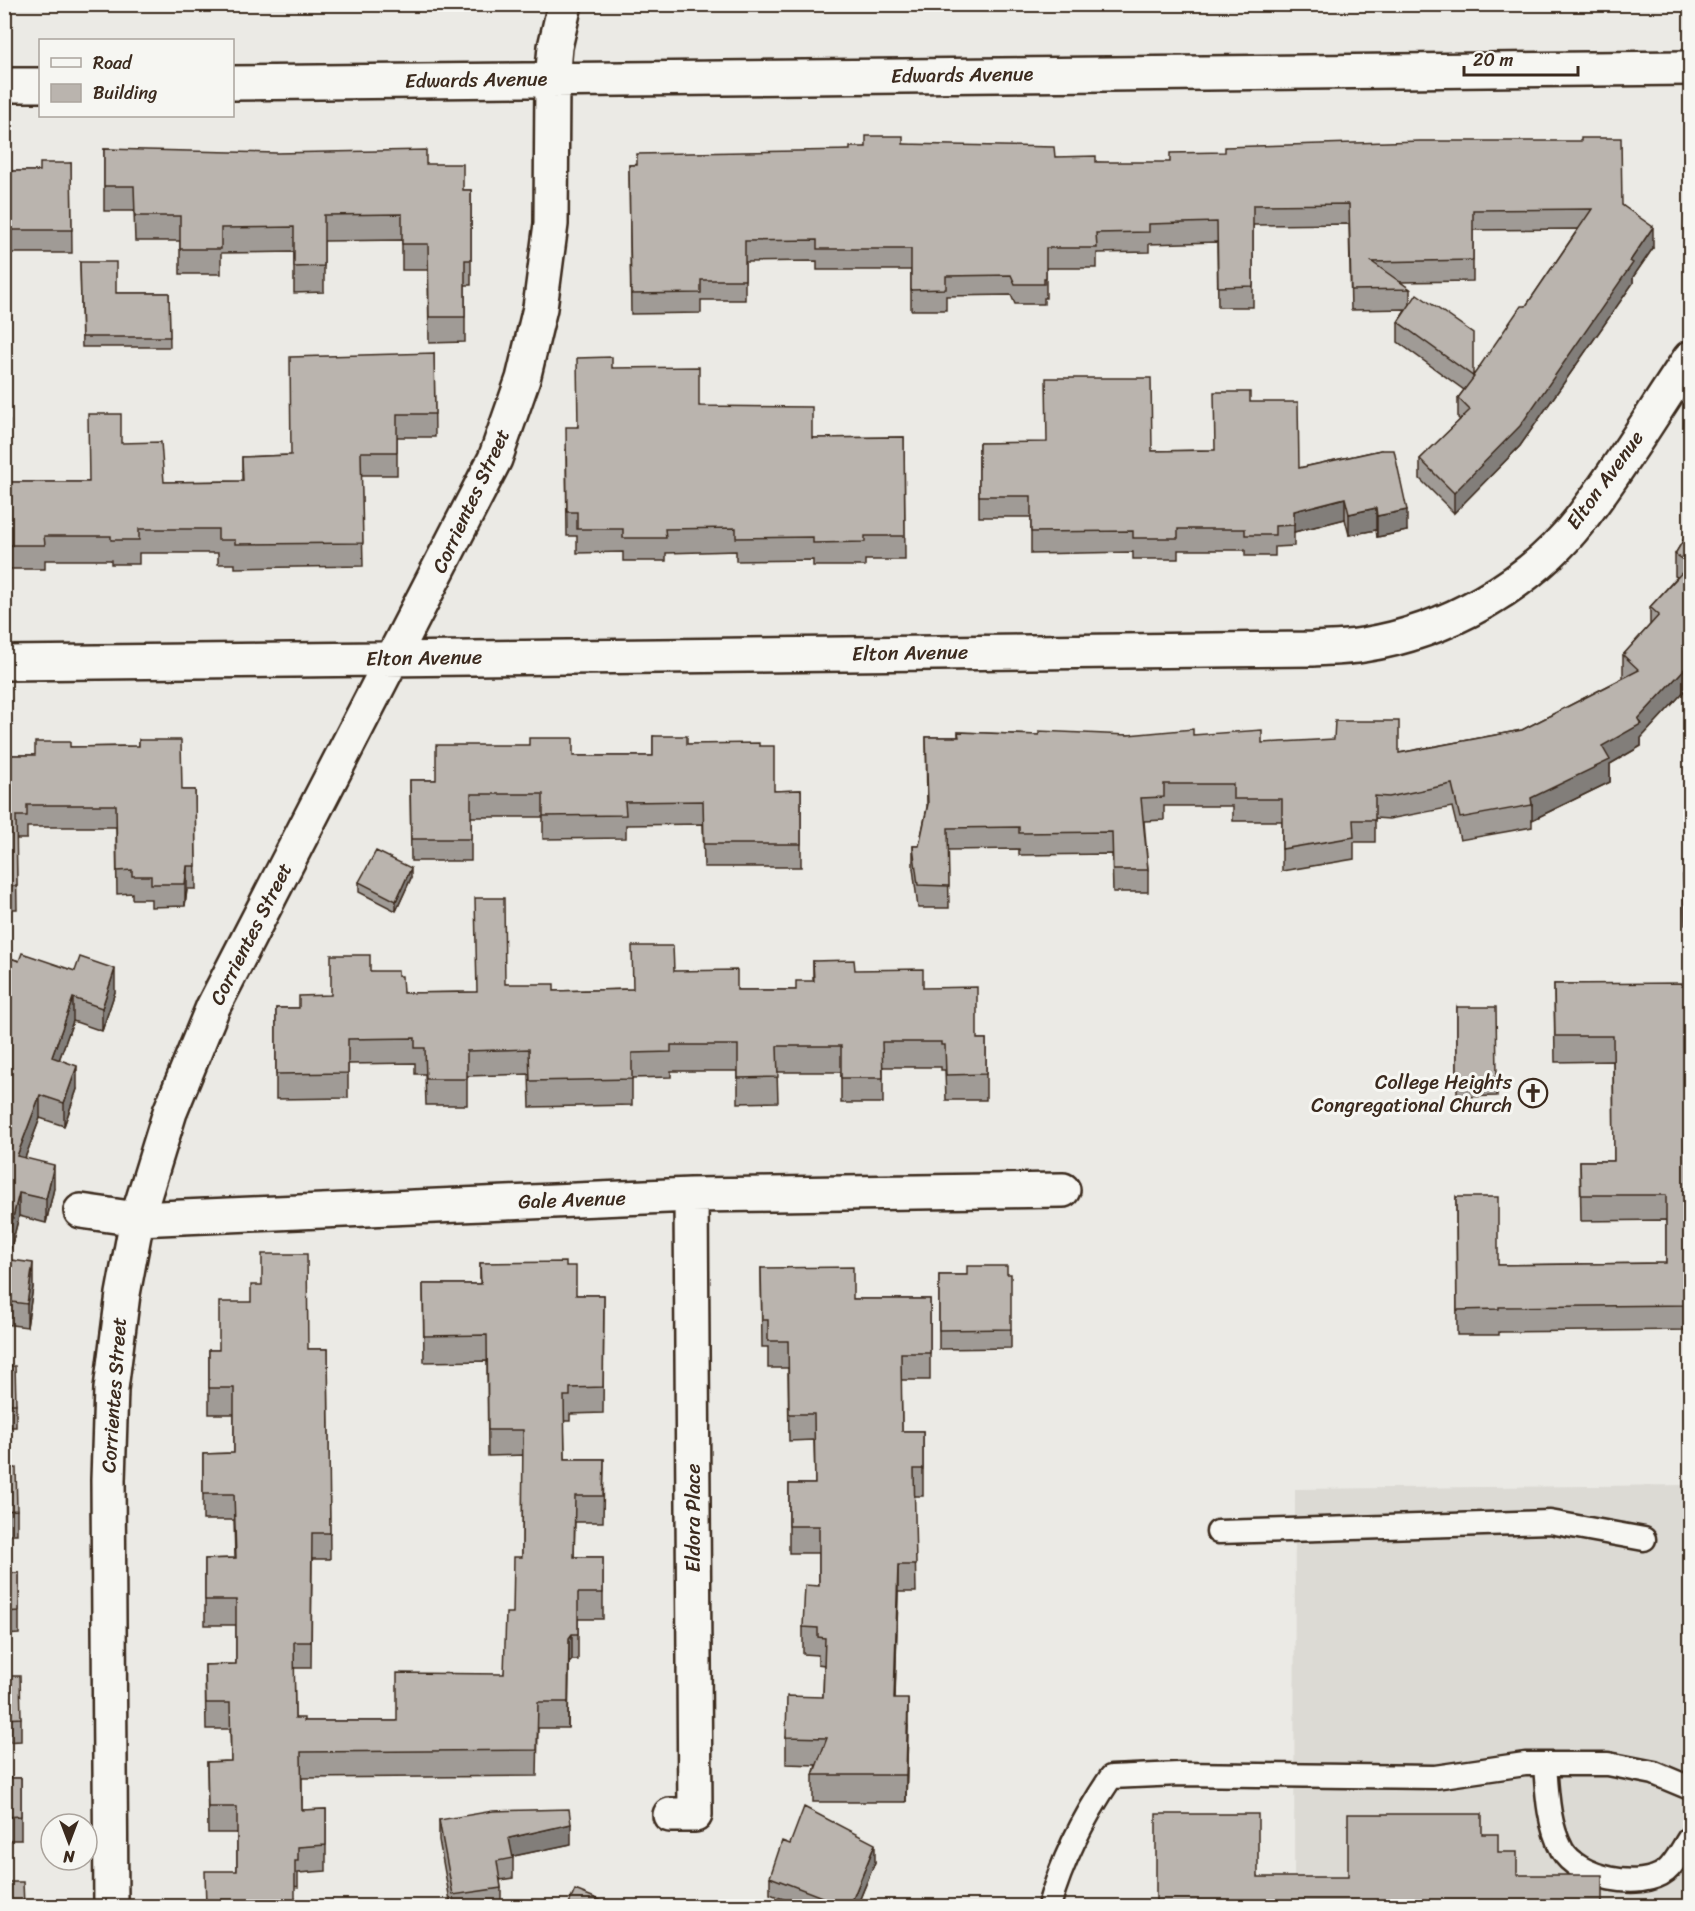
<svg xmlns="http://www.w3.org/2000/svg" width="1695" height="1911" font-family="Sriracha,sans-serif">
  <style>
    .built { fill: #dcdad4 }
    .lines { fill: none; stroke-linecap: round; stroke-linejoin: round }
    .service-casing { stroke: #3b2a1e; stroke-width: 27 }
    .minor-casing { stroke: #3b2a1e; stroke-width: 38 }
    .service { stroke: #f6f6f2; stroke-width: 22 }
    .minor { stroke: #f6f6f2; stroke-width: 33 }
    .wall { fill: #a09b96; stroke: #3b2a1e; stroke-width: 1.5; fill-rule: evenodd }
    .shaded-wall { fill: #827e7a; stroke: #3b2a1e; stroke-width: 1.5 }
    .building { fill: #bab4ae; stroke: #3b2a1e; stroke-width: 1.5 }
    .labels { text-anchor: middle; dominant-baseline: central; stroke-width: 6; stroke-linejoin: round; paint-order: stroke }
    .street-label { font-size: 20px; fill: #3b2a1e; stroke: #f6f6f2 }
    .poi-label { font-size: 20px; fill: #3b2a1e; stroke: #f6f6f2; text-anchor: end }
  </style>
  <rect width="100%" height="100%" fill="#ebeae5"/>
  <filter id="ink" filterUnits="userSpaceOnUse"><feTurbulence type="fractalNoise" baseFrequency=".0167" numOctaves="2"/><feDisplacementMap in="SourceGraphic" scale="12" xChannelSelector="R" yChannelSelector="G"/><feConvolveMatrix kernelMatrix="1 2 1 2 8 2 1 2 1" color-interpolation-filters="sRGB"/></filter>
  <g filter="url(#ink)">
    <path class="built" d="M1690 1485V1906H1294L1295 1489Z"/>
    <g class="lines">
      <g class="service-casing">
        <path id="service" d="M1218 1532 1550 1522 1644 1539
          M1545 1764C1547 1792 1548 1824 1562 1850 1577 1878 1641 1891 1666 1871 1676 1863 1683 1847 1690 1837
          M1049 1906C1062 1860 1084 1817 1111 1777L1179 1774 1435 1777 1525 1764H1608L1654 1773 1690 1788"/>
      </g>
      <g class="minor-casing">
        <path id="minor" d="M232 83 1690 68
          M4 85H40
          M4 663 1313 649C1329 648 1347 648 1363 645 1445 632 1529 586 1580 520 1620 469 1654 411 1690 358
          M81 1211 137 1219 691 1195 1063 1190
          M670 1815H695L691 1195
          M111 1906 108 1480 111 1389 123 1294 137 1219 170 1112 213 1007 495 459 523 379 540 308 551 224 552 80 555 47 565 4"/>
      </g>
      <use href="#service" class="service"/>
      <use href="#minor" class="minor"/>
    </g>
    <path class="wall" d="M903 144 1055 157 1096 162 1622 205 1653 248 1633 277V283L1520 446 1454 513 1420 479V459L1460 420 1458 418V398L1464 390 1398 342V322L1406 309 1351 310 1349 224 1253 225V307H1218L1217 242 1149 244V252L1097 253V268H1046V298H1044V304H1015L1011 295 946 296V310H911V270H817V261L745 262V300H701V313L631 314 629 165 850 150 866 147ZM1578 229 1526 306 1473 376 1410 304V289L1400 282 1473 281V230Z
      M104 149 426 164 463 190H471V285H465V342L429 343 428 270H402V240L324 241V292L294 293V252L221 253V274H180V241H135L134 211H104Z
      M71 163 72 253H11V274H4V171H40Z
      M80 262 116 293H169L170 347H82Z
      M434 353 435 437H397V475H361L363 566 235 568V564H218V553H139V564H111V560H45V569H4V420L9 482H89L121 443 164 482 242 481V457L291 455Z
      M612 368 699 406 812 438 904 437 905 560H865V566H813V560L736 561V551L666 553V561H623V552L577 553V536H567L566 450 577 427Z
      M1250 402 1299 468 1381 450 1407 531 1377 537 1376 530 1349 535 1345 519 1294 532V546L1275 547V556H1245V550H1178V559H1133V552L1031 554V517H979V443L1152 451 1215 450Z
      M1690 529V685L1641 738V746L1610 764V782L1532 820V827L1460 840 1452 807 1389 819 1375 818V842H1354V859L1282 871V821H1233V806H1164V820L1144 821 1148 870V892H1113L1112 854 1019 855V849L948 850 949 908H918L913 868V846H919L927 807 926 737H958V732L1039 735H1193L1262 743 1399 753 1522 730 1623 678V655L1650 625V607L1677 577 1675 576V554Z
      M653 736 687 744 759 746 774 791 801 790V867H704L703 824 626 825V838L543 839V817H471V861H411L410 780H436L573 756H653Z
      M139 740 182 790H195L196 889H187L185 906 151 907V899H132V893L117 894 116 827H27V839H16L17 909H4V755H35L70 747 139 746Z
      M1683 875H1690V925H1685Z
      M411 878 396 911 359 892V882Z
      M4 956 115 992 102 1031 73 1021 59 1060 77 1089 64 1126 40 1118 25 1158 54 1188 46 1223 19 1216 8 1260 33 1287 27 1327 4 1324Z
      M813 961 923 988 977 1039H986V1100H946L945 1070H941V1067H883V1103H841V1072H777L778 1102 738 1103V1071H671V1077L632 1078V1105L530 1107 529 1074 467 1076V1105H426L425 1074H415V1063L348 1064V1098L276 1099V1008H299L331 995 370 971 398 976 403 993 476 992 505 984 554 991 632 989 674 971 737 990H796L813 981Z
      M1554 984 1690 986V1330L1499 1332V1335H1457L1456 1197 1498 1265 1666 1263V1220L1581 1221 1580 1161H1614L1613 1061 1555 1062Z
      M1457 1007 1497 1077V1096L1457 1097Z
      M480 1263 566 1266 576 1295H604L603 1413 570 1414V1421H564L565 1459H604L603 1522H575L574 1557H603V1619H578V1660H572L569 1663 568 1728H538L537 1776 302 1778V1810L326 1809V1871L298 1873V1887L237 1871V1833H208L207 1762 231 1761 230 1729H206L205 1665 236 1664V1625H205V1559L235 1558 234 1520H203V1454L234 1453V1414H209V1350H219L251 1302 308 1349H328L330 1559H312L311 1668H294L295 1718 304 1721H397L504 1674 522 1557 523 1455 488 1456 487 1361 424 1362 423 1284H480Z
      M761 1268 853 1299H930V1380H901L902 1431H923V1496H914L916 1592H898L895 1699 908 1726 906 1802H813V1775L816 1765 786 1764V1737L823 1697 824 1665 818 1664V1655L803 1654V1627L819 1586V1553H789V1484H815L814 1440 789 1441 788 1368H768V1347H762Z
      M939 1275H967L1011 1329V1348L939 1349Z
      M4 1366 16 1404V1427H4Z
      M4 1468 17 1510V1534H4Z
      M4 1573H19V1634L4 1635Z
      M4 1676 21 1718V1741L4 1742Z
      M4 1778H21V1840H4Z
      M439 1820 571 1844 513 1856V1878L500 1880 501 1888V1906H451L439 1840Z
      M790 1844 875 1862 857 1906H801L770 1894V1877Z"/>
    <path class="shaded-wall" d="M1653 227V248L1633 277V283L1520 446 1454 513V493L1630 261Z
      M1345 498V519L1294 532V511Z
      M1376 508V530L1349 535V514Z
      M1407 510V531L1377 537V516Z
      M1690 663V685L1641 738V746L1610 764V782L1532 820V805L1531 798 1638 719Z
      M187 866V889L185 906V884Z
      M411 868V878L396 911V901Z
      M115 969V992L102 1031V1008Z
      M73 998V1021L52 1080V1057Z
      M77 1066V1089L64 1126V1103Z
      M40 1095V1118L17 1179V1156Z
      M54 1165V1188L46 1223V1199Z
      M19 1193V1216L4 1276V1253Z
      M33 1263V1287L27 1327V1304Z
      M898 1565V1592L894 1726V1699Z
      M572 1634V1660L569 1663 568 1728 569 1638Z
      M908 1699V1726L906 1802V1775Z
      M571 1824V1844L509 1857V1838Z
      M875 1844V1862L857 1906H850Z"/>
    <path class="building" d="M866 136H903V144L1054 147 1055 157 1096 156V162H1170V153L1225 152V147L1420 141H1581V138H1621L1622 205 1653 227 1630 261 1633 263 1520 426 1454 493 1420 459 1470 410 1458 398 1474 377 1398 322 1417 294 1473 333V376L1521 306H1526L1592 209 1473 210V260L1372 262 1410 289 1351 290 1349 204 1253 205V286L1218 287 1217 222 1149 224V232L1096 233 1097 248H1046V278H1044V284H1015L1011 275 946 276V289L911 290V249H817V240L745 241V280H701V293L631 294 629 165H637V154L850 150V147H866Z
      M104 149 277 153 426 150V164H463V190H471V260H465V317H429L428 244H402V214L324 215V266L294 267V227L221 228V249H180V216H135L134 186H104Z
      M40 163H71L72 230H11V250H4V171H40Z
      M80 262H116V293H169L170 337H82Z
      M434 353 435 414H397V452H361L363 543 235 544V540H218V529H139V540H111V536H44L45 545H4V420H9V482H89L88 414H121V443L161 442 164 482 243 481 242 457 291 455 290 357Z
      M612 357V368L699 367V406L812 407V438L904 437 905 536H865V542L813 543V537L736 538V528L665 529 666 538H623V529H577V512H567L566 427H578L577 358Z
      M1046 378H1151L1152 451 1215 450 1214 392H1250V402H1298L1299 468 1381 450H1394L1407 510 1377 516 1376 508 1349 514 1345 498 1294 511V525L1275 526V535H1245V529H1178V538H1133V531L1031 532V496H979V443L1047 442Z
      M1690 529V663L1638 719 1641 724 1602 746 1610 760 1531 798 1532 805 1460 818 1452 784 1389 797 1375 796V820H1353L1354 837 1282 849V799H1233V784H1164V797L1141 798 1148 870H1113L1112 832 1019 833V827L948 828 949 886 918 885 913 846H919L928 804 926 737H959L958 732 1039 735V731L1128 735 1193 729V735L1262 730V743L1334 739 1335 721H1399V753L1522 730 1639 670 1623 655 1659 615 1650 607 1690 564 1675 554Z
      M653 736H687V744L759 743V746H774V791L801 790V844H704L703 801 625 802 626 815 543 816V794H471V839H411L410 780H436V745H529V738H573V756H653Z
      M139 740H181L182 790H195L196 866H187L185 884H151V876H132V870L117 871 116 805H27V816H16L17 886H4V755H35V742H70V747L139 746Z
      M376 851 411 868 396 901 359 882Z
      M1683 875H1690V905H1685Z
      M475 898H504L505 984H554V991L633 989 632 946H673L674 971 737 970V990H796V981H814L813 961 854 960 855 970 923 969V988L977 987V1039H986V1074L946 1075 945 1045H941V1042H882L883 1078H841V1046H777L778 1077 738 1078V1045H671V1052L632 1053V1079L530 1081 529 1049 467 1051V1079H426L425 1048H415V1038L348 1039V1073L276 1074V1008H299V996L331 995V955H370V971H398V976H402L403 993 477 992Z
      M22 953 75 971 80 957 115 969 102 1008 73 998 52 1057 77 1066 64 1103 40 1095 17 1156 54 1165 46 1199 19 1193 4 1253V956L19 961Z
      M1682 983V986H1690V1305L1499 1307V1309L1457 1310 1456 1197H1498V1265L1666 1263V1195H1581L1580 1161H1614L1613 1036H1555L1554 984Z
      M1457 1007H1496L1497 1077 1457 1078Z
      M262 1254H307L308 1349H328L330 1533H312L311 1642H294L295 1718H304V1721H397V1673L504 1674 506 1613H513L514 1557H522L523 1430H488L487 1335 424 1336 423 1284H481L480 1263 566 1262V1266H576V1295H604L603 1387 570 1388V1396H564L565 1459H604L603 1496H575L574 1557H603V1593H578V1634H572L569 1638 568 1702H538L537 1750 301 1752 302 1810 326 1809V1845L298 1847V1861H295V1906H206L205 1871H237V1807H208L207 1762 231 1761 230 1703H206L205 1665 236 1664V1600H205V1559L236 1558 234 1494H203V1454L234 1453V1388H209V1350H219V1302H251V1285H262Z
      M4 1259 33 1263 27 1304 4 1301Z
      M967 1266H1007V1274H1011V1329L939 1330V1275H967Z
      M853 1267V1299H930V1353H901L902 1431H923V1469H914L916 1565H898L894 1699H908L906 1775H813L827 1738 786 1737 787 1696 823 1697 825 1638 818 1637V1628L803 1627 805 1585 819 1586V1526H789V1484H815L814 1414H789L788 1341H768V1320H762L761 1268Z
      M4 1366H15L16 1404H4Z
      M4 1468H16L17 1510 4 1511Z
      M4 1573H19V1611L4 1612Z
      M4 1676H20L21 1718 4 1719Z
      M4 1778H21V1816L4 1817Z
      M804 1807 875 1844 850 1906H812L822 1897 770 1877 782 1841 790 1844Z
      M569 1809 571 1824 509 1838 513 1858 497 1861 501 1888 453 1895 439 1820 493 1811Z
      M1156 1814H1258V1877H1348V1814H1482V1834H1498V1852H1517V1875H1602V1906H1156Z
      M4 1882H23L24 1906H4Z
      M575 1890 615 1906H568Z"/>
  </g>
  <defs>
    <g id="church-ring" transform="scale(1.5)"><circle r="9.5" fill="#f6f6f2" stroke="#3b2a1e" stroke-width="1.5"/><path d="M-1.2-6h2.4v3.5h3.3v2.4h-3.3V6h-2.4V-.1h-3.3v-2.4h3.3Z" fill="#3b2a1e"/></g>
  </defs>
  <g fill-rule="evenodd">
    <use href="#church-ring" x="1533" y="1093"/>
  </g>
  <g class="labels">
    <g class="street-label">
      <text transform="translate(962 75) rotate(-1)">Edwards Avenue</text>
      <text transform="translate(476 80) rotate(-1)">Edwards Avenue</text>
      <text transform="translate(1605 480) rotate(-54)">Elton Avenue</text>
      <text transform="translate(471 501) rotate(-65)">Corrientes Street</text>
      <text transform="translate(910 653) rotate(-1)">Elton Avenue</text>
      <text transform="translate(424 658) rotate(-1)">Elton Avenue</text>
      <text transform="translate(251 934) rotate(-63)">Corrientes Street</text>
      <text transform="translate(572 1200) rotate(-2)">Gale Avenue</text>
      <text transform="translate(114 1395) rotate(-86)">Corrientes Street</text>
      <text transform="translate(693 1518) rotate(-90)">Eldora Place</text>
    </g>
    <g class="poi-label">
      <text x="1512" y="1082">College Heights<tspan x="1512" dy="23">Congregational Church</tspan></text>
    </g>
  </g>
  <rect width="1695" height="1911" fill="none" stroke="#f6f6f2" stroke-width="24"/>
  <rect x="12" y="12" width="1671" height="1887" fill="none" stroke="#3b2a1e" stroke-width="2" filter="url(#ink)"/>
  <rect x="39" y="39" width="195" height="78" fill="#f6f6f2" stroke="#aba49d" stroke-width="1.5"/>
  <rect x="51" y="58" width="30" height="9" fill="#f6f6f2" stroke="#aba49d" stroke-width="1.5"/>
  <text x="93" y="69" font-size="18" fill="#3b2a1e">Road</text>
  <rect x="51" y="84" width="30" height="18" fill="#bab4ae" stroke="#aba49d" stroke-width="1.5"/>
  <text x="93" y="99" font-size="18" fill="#3b2a1e">Building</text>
  <g transform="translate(69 1842) rotate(180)"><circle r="28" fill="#f6f6f2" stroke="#aba49d" stroke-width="1.5"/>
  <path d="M0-4.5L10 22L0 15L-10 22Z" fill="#3b2a1e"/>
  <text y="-9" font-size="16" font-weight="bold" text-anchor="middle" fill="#3b2a1e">N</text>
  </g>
  <path d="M1464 66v9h114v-9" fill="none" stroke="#3b2a1e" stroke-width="3"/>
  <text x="1473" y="66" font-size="18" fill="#3b2a1e" stroke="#f6f6f2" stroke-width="4.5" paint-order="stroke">20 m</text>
</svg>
